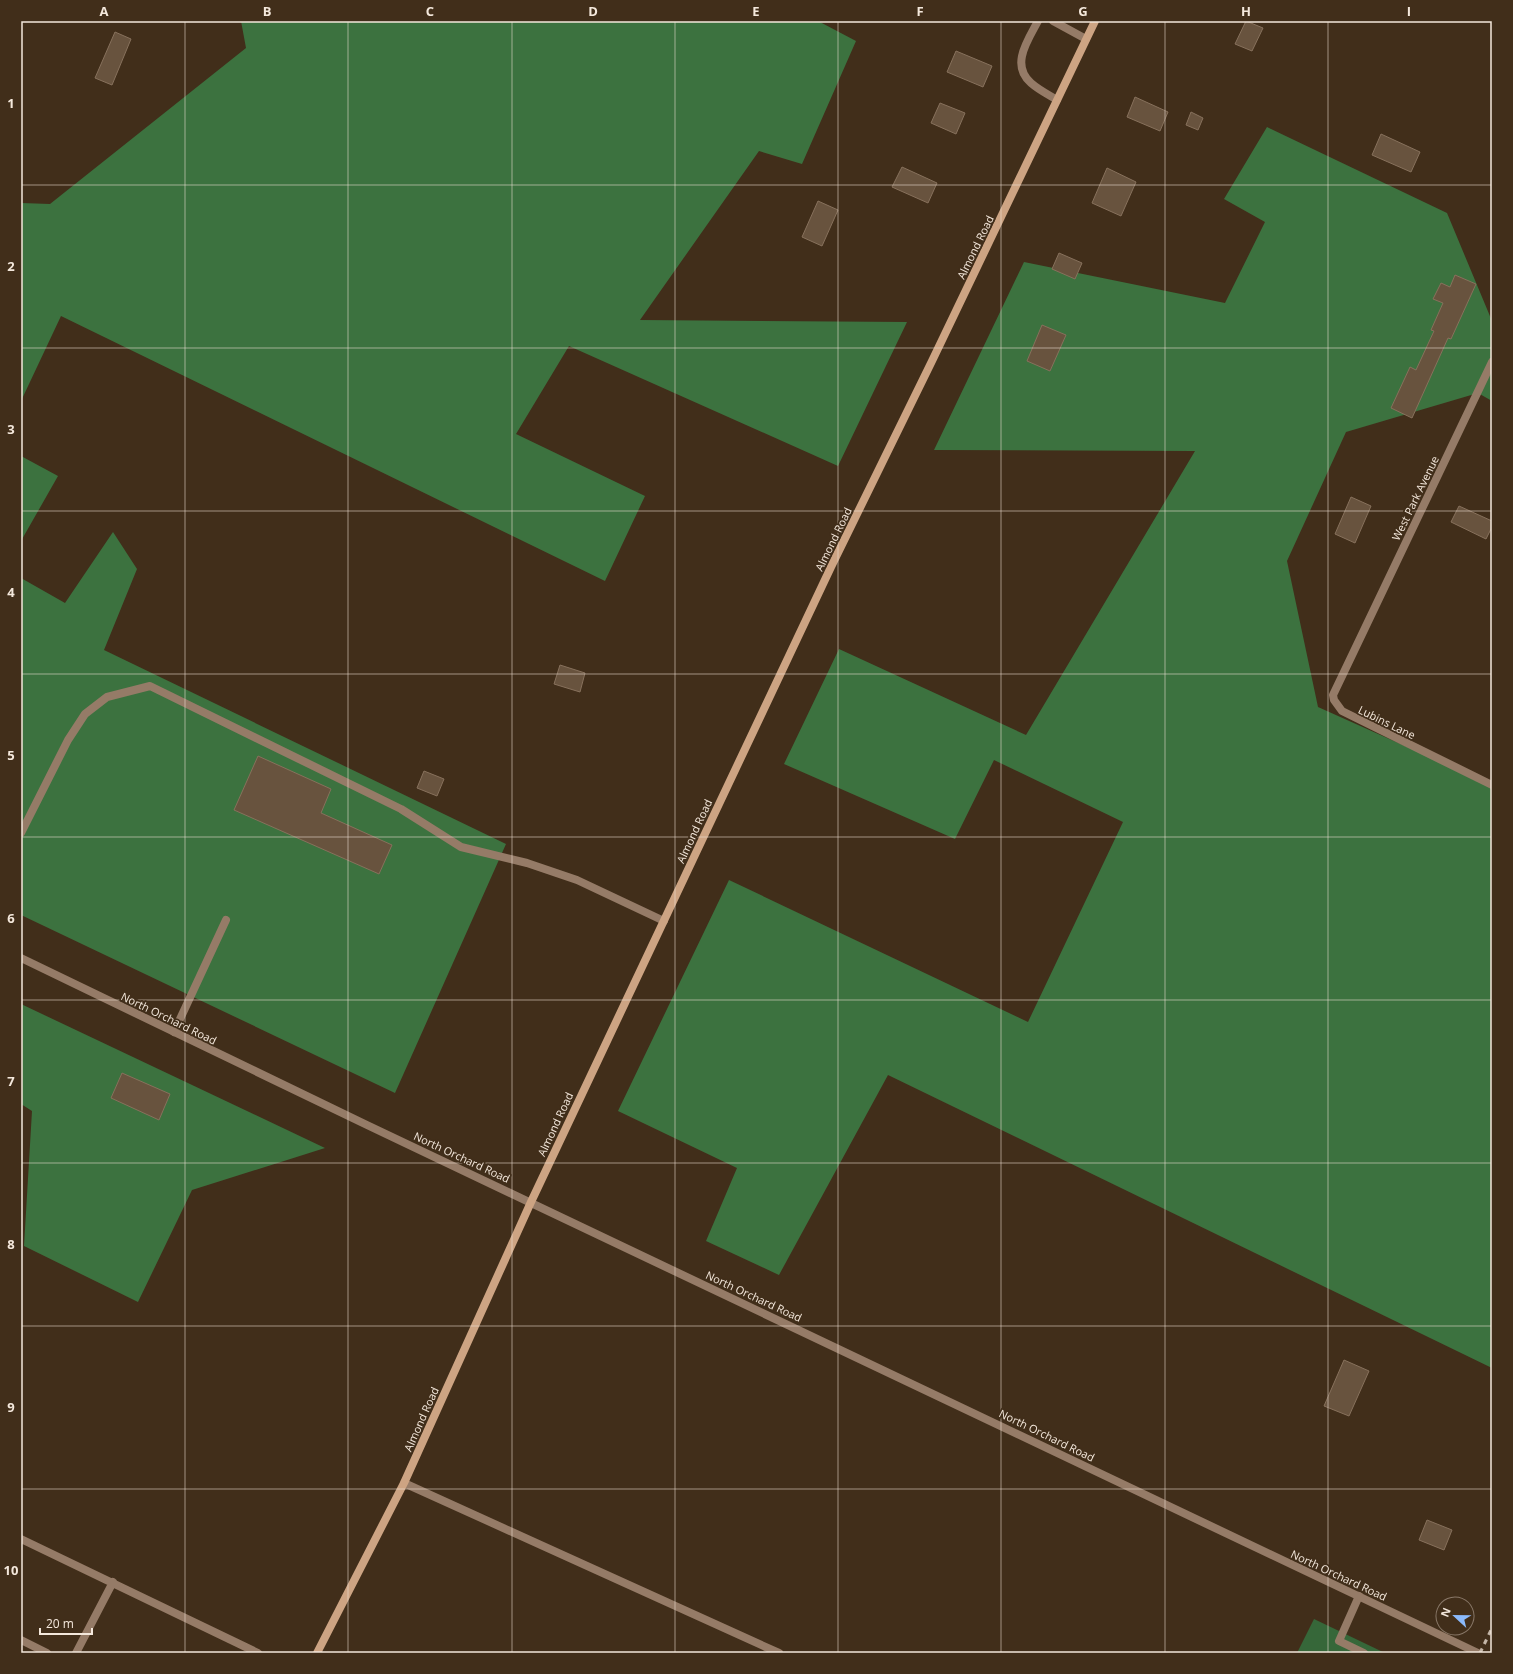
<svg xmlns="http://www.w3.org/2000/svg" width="1513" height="1674" font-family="'Open Sans',sans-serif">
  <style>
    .green { fill: #366739 }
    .forest { fill: #3c723f }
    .building { fill: #68533e; stroke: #87715c }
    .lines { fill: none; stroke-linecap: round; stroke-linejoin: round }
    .service { stroke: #957b67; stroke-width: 8 }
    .minor { stroke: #957b67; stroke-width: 8 }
    .tertiary { stroke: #957b67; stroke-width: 8 }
    .secondary { stroke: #cda483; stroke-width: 8 }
    .rail { stroke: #c3b5a7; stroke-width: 3; stroke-dasharray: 5 5; stroke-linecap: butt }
    .grid { fill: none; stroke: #f4e8dc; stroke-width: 1; stroke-opacity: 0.55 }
    .labels { text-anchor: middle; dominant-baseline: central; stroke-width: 3.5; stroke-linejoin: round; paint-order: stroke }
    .street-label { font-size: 11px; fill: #f4e8dc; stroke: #412e1a }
    .neatline { fill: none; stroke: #f4e8dc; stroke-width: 1.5 }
    .grid-label { font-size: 13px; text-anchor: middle; font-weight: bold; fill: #f4e8dc }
  </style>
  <rect width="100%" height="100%" fill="#412e1a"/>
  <path class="green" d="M1314 1619 1385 1653H1297Z"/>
  <path class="forest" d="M241 21H818L856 41 802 164 759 151 640 320 907 322 838 466 569 346 516 434 645 496 605 581 61 316 21 401V203L50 204 246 48Z
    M1267 127 1447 213 1492 321V401L1478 393 1346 432 1287 561 1318 707 1492 785V1368L888 1075 779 1275 706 1241 737 1168 618 1111 729 880 1028 1022 1123 822 994 760 955 839 784 764 839 649 1026 735 1195 451 934 450 1024 262 1225 303 1265 222 1224 199Z
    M21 456 58 476 21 541Z
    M113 532 137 569 104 650 506 844 395 1093 21 915V578L65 603Z
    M21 1004 325 1148 192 1190 138 1302 24 1246 32 1111 21 1104Z"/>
  <path class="building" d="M1246 21 1263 28 1252 51 1235 44Z
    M115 32 131 39 112 85 95 78Z
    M956 51 992 66 983 87 947 72Z
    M1135 97 1168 112 1160 131 1127 117Z
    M940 103 965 113 956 134 931 123Z
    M1191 112 1203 118 1198 130 1186 125Z
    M1381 134 1420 152 1411 172 1372 155Z
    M902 167 937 183 928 203 892 187Z
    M1107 168 1136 182 1121 216 1092 203Z
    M818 201 838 210 822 246 802 237Z
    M1059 253 1082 263 1075 279 1052 269Z
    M1455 275 1476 284 1451 339 1448 338 1412 418 1391 408 1410 367 1416 370 1434 331 1431 330 1443 303 1433 299 1441 283 1450 287Z
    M1042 325 1066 335 1050 371 1027 361Z
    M1351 497 1371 506 1355 543 1335 534Z
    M1459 506 1492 521V527L1486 539 1451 522Z
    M560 665 585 673 580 692 554 684Z
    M258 756 331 789 321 813 392 845 379 874 234 810Z
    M424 771 444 779 437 796 417 788Z
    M122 1073 170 1094 159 1120 111 1098Z
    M1344 1360 1369 1371 1349 1416 1324 1406Z
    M1427 1520 1452 1530 1444 1550 1419 1540Z"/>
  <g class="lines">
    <path class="service" d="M1038 21C1028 40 1010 65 1031 83 1039 90 1049 95 1057 100
      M1053 21 1086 39
      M21 833 68 740 85 714 107 697 150 686 401 809 461 847 527 863 577 880 664 921
      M174 1032 226 920
      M404 1483 779 1653
      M21 1539 258 1653
      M1359 1596 1339 1641 1364 1653
      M21 1640 47 1653
      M76 1653 113 1582"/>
    <path class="minor" d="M1492 362 1333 695 1334 700 1342 711 1492 785"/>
    <path class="tertiary" d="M21 958 367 1125 1478 1653"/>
    <path class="secondary" d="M317 1653 404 1483 531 1202 831 567 932 361 1095 21"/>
    <path class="rail" d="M1480 1653 1492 1628"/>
  </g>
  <path class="grid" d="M185 21V1653M348 21V1653M512 21V1653M675 21V1653M838 21V1653M1001 21V1653M1165 21V1653M1328 21V1653M21 185H1492M21 348H1492M21 511H1492M21 674H1492M21 837H1492M21 1000H1492M21 1163H1492M21 1326H1492M21 1489H1492"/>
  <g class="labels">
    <g class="street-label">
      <text transform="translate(975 247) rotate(-64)">Almond Road</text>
      <text transform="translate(1415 498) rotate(-64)">West Park Avenue</text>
      <text transform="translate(833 539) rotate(-64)">Almond Road</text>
      <text transform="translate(1387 722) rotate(26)">Lubins Lane</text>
      <text transform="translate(694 831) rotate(-65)">Almond Road</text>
      <text transform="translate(169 1018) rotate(26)">North Orchard Road</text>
      <text transform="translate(555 1124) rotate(-65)">Almond Road</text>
      <text transform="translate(462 1157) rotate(25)">North Orchard Road</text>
      <text transform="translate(754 1296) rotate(25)">North Orchard Road</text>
      <text transform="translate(421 1419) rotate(-66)">Almond Road</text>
      <text transform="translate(1047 1435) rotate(26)">North Orchard Road</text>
      <text transform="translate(1339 1575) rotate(25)">North Orchard Road</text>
    </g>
  </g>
  <rect width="1513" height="1674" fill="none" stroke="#412e1a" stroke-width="44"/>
  <g transform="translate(1455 1616) rotate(292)"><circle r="19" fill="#412e1a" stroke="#897868"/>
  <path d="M0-3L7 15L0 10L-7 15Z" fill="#8bbafc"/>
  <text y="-6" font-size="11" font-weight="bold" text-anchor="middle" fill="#f4e8dc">N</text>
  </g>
  <path d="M40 1628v6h52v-6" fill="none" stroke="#f4e8dc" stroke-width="2"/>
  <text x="46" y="1628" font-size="12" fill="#f4e8dc" stroke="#412e1a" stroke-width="3" paint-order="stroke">20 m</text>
  <rect x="22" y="22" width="1469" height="1630" class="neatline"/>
  <g class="grid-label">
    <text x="104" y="16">A</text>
    <text x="267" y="16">B</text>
    <text x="430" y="16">C</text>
    <text x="593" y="16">D</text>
    <text x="756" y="16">E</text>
    <text x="920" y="16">F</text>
    <text x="1083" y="16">G</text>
    <text x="1246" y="16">H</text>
    <text x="1409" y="16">I</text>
    <text x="11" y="108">1</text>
    <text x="11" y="271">2</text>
    <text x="11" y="434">3</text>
    <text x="11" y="597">4</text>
    <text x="11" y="760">5</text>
    <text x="11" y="923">6</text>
    <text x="11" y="1086">7</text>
    <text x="11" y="1249">8</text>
    <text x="11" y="1412">9</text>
    <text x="11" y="1575">10</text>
  </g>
</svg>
